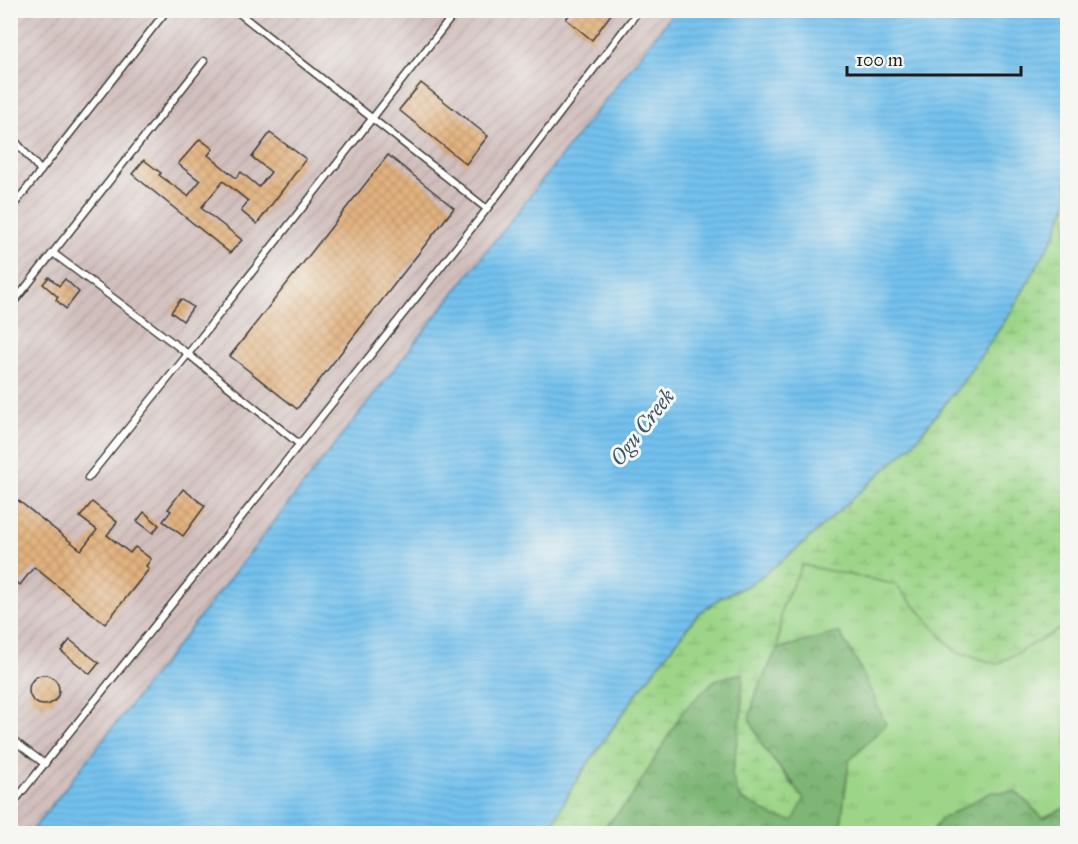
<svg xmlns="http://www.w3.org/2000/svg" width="1078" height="844" font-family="'IM FELL Great Primer',serif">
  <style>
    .industrial { fill: url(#industrial-furrows) }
    .grass { fill: url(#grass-tufts); stroke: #5c7852; stroke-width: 1.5 }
    .forest { fill: url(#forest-crowns); stroke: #4c6948; stroke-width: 1.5 }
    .wetland { fill: url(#wetland-marsh); stroke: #5c7852; stroke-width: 1.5 }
    .water { fill: url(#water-rules); stroke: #486e85; stroke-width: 1.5 }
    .building { fill: url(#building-cross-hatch) }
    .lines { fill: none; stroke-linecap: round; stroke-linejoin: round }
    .service-casing { stroke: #3b3a36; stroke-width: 9 }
    .service { stroke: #fff; stroke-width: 6 }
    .labels { text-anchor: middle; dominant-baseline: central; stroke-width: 6; stroke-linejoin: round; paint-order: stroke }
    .water-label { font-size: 22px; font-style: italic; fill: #3a5666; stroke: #f6f6f2 }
  </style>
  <defs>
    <pattern id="industrial-furrows" width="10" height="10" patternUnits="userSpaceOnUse" patternTransform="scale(1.5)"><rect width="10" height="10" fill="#d1bfbd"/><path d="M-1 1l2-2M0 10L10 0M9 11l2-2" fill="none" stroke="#b3a4a2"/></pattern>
    <pattern id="grass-tufts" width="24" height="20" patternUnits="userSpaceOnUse" patternTransform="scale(1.5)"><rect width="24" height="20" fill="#9cd588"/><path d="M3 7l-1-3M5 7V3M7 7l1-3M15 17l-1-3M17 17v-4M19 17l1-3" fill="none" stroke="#86b675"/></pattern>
    <pattern id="forest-crowns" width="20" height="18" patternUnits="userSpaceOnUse" patternTransform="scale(1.5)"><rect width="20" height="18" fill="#7db674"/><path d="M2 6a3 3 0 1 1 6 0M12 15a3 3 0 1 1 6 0" fill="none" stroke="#66935e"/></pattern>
    <pattern id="wetland-marsh" width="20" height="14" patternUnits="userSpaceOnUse" patternTransform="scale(1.5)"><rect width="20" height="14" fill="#9cd588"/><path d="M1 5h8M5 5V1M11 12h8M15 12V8" fill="none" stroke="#86b675"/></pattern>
    <pattern id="water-rules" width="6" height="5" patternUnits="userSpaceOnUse" patternTransform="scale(1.5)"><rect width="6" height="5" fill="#73c1ee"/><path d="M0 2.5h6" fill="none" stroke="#63a5cc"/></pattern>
    <pattern id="building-cross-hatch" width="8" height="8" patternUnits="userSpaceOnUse" patternTransform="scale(1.5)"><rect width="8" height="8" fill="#e2b27f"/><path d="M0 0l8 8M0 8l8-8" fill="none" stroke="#c1986d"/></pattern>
  </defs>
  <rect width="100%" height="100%" fill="#f6f6f2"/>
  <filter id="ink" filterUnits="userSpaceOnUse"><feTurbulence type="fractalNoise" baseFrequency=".0167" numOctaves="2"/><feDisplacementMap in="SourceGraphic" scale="12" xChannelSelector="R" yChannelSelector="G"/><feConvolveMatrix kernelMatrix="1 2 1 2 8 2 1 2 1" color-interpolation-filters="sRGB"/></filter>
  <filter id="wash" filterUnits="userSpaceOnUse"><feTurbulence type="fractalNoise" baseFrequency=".008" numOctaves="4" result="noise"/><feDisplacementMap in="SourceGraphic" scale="24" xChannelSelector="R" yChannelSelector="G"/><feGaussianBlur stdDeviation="1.35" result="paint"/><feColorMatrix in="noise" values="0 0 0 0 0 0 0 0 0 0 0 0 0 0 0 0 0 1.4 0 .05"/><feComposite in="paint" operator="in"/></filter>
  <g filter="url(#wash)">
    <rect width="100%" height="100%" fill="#ece4c8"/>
    <path class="industrial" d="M10 11H675L30 834 10 833Z"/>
    <path class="grass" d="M802 565 895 584 955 651 997 664 1067 625V807L1043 818 1016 792 941 819 931 833H840L849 761 839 633 777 649 782 607Z"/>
    <path class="forest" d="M839 632 857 661 886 724 849 761 840 833 599 834 631 798 683 711 715 680 743 673 742 709 732 775 794 784 764 749 749 718 757 690 777 649Z
      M991 792H1016L1043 818 1067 807V833H931L941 819Z"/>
    <path class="wetland" d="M1067 202V625L997 664 955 651 895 584 802 565 782 607 777 649 757 690 749 718 764 749 804 799 793 821 773 816 739 797 732 775 742 709 743 673 715 680 683 711 631 798 599 833 548 834 574 784 635 696 698 614 722 597 751 584 797 549 913 444 965 379 1055 235Z"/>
    <path class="water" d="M675 11H1067V202L1055 235 1010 314 965 379 913 444 797 549 751 584 722 597 698 614 635 696 574 784 548 833H30Z"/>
    <g id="blocks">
      <path class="building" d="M573 10H614L592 40 566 19Z
        M421 83 488 136 466 164 399 110Z
        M270 133 306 159 257 224 241 211 248 201 223 181 201 208 242 240 230 253 132 174 144 160 161 173 159 175 188 196 200 181 178 164 200 139 213 149 208 155 236 178 241 172 259 187 271 172 252 157Z
        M388 155 454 208 297 409 230 356Z
        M49 277 59 286 65 279 79 292 66 309 56 300 58 297 43 284Z
        M181 299 193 307 183 321 171 312Z
        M183 489 205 506 183 536 163 521 171 511 168 509Z
        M10 494 81 550 97 530 80 517 92 502 117 522 107 535 130 553 135 547 151 559 146 566 149 569 105 624 34 567 20 585 10 577Z
        M144 512 159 525 153 533 137 521Z
        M70 640 99 663 90 674 61 651Z
        M29 690a15 15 0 1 1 30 0a15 15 0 1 1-30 0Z"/>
    </g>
  </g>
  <g filter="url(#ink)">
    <use href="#blocks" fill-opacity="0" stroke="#3b3a36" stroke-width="1.5"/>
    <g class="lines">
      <g class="service-casing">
        <path id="service" d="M235 10 487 209
          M10 135 41 171
          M10 210 167 10
          M53 253 188 354 298 443
          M10 307 204 61
          M88 478 188 354 457 10
          M10 738 45 764
          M10 807 487 209 639 10"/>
      </g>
      <use href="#service" class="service"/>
    </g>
  </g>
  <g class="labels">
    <g class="water-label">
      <text transform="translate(642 427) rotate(-52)">Ogu Creek</text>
    </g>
  </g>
  <rect width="1078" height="844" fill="none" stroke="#f6f6f2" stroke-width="36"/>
  <path d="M847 66v9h174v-9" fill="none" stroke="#1c1c1c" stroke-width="3"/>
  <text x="856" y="66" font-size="18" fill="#1c1c1c" stroke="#f6f6f2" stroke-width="4.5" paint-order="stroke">100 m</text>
</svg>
